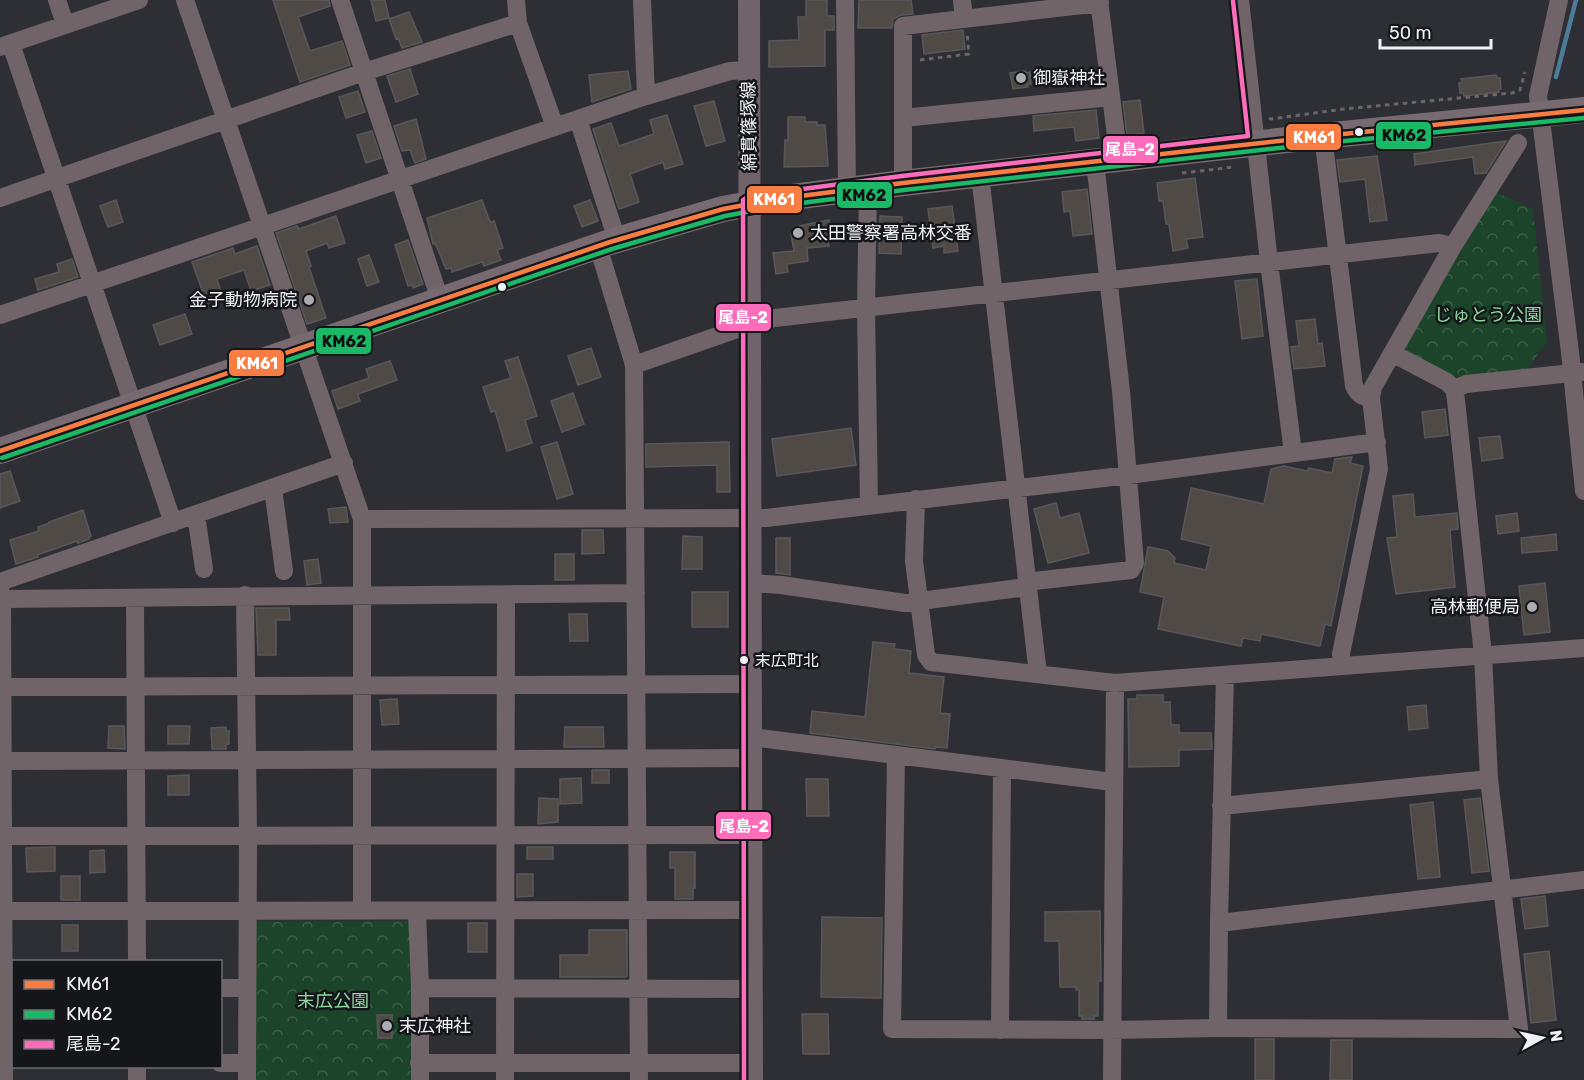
<svg xmlns="http://www.w3.org/2000/svg" width="1584" height="1080" font-family="Rubik,'Noto Sans JP',sans-serif">
  <style>
    .park { fill: url(#park-crowns) }
    .lines { fill: none; stroke-linecap: round; stroke-linejoin: round }
    .stream { stroke: #4d7b9a; stroke-width: 4.5 }
    .building { fill: #4f4a45; stroke: #595859; stroke-width: 1.5 }
    .path { stroke: #6b6468; stroke-width: 3; stroke-dasharray: 4.5 4.5; stroke-linecap: butt }
    .minor { stroke: #706468; stroke-width: 18 }
    .major { stroke: #71636a; stroke-width: 22 }
    .highway { stroke: #776a70; stroke-width: 26 }
    .bus-1-casing { stroke: #15161a; stroke-width: 9 }
    .bus-2-casing { stroke: #15161a; stroke-width: 9 }
    .bus-3-casing { stroke: #15161a; stroke-width: 9 }
    .bus-1 { stroke: #f77d43; stroke-width: 4.5 }
    .bus-2 { stroke: #1ab867; stroke-width: 4.5 }
    .bus-3 { stroke: #fb6dba; stroke-width: 4.5 }
    .poi-dot { fill: #acadb3; stroke: #15161a; stroke-width: 2 }
    .bus-dot { fill: #f0f1f7; stroke: #15161a; stroke-width: 2 }
    .labels { text-anchor: middle; dominant-baseline: central; stroke-width: 5; stroke-linejoin: round; paint-order: stroke }
    .bus-label { font-size: 16px; fill: #f0f1f7; stroke: #15161a; text-anchor: start }
    .poi-label { font-size: 18px; fill: #f0f1f7; stroke: #15161a; text-anchor: start }
    .street-label { font-size: 18px; fill: #f0f1f7; stroke: #15161a }
    .park-label { font-size: 18px; fill: #8fd7a1; stroke: #15161a }
    .line-badge { stroke: #15161a; stroke-width: 2 }
    .badge-label { font-size: 16px; text-anchor: middle; font-weight: bold; fill: #fff }
    .pale-badge-label { font-size: 16px; text-anchor: middle; font-weight: bold; fill: #111 }
  </style>
  <defs>
    <pattern id="park-crowns" width="20" height="18" patternUnits="userSpaceOnUse" patternTransform="scale(1.5)"><rect width="20" height="18" fill="#1c442a"/><path d="M2 6a3 3 0 1 1 6 0M12 15a3 3 0 1 1 6 0" fill="none" stroke="#3d5f4a"/></pattern>
  </defs>
  <rect width="100%" height="100%" fill="#2e2f34"/>
  <path class="park" d="M1496 192 1533 209 1547 342 1527 369 1452 377 1405 351 1404 345Z
    M410 921 413 1080H254L255 922Z"/>
  <g class="lines">
    <path class="stream" d="M1556 77 1576 0"/>
  </g>
  <path class="building" d="M273 0H329L330 6 298 17 310 51 342 41 350 65 300 82Z
    M371 0H385L389 18 376 21Z
    M806 0H827V16H834V30H825V66L769 67V41L799 40 798 17H806Z
    M859 0H911L913 14 901 15 893 19 892 28H858Z
    M409 12 422 42 402 48 398 38 396 39 389 19Z
    M963 30 965 49 924 54 922 35Z
    M410 69 418 94 396 102 387 76Z
    M628 71 631 89 592 102 589 75Z
    M1025 71 1026 73 1030 72 1031 84H1027L1028 87 1013 89 1010 73Z
    M1496 75 1497 78H1500L1501 89H1499V92L1464 96 1463 93H1460L1459 83 1462 82 1461 79Z
    M358 91 365 112 346 118 339 97Z
    M1140 100 1144 133 1127 136 1123 102Z
    M714 101 725 141 706 146 694 106Z
    M1096 110 1099 138 1076 141 1074 127 1034 131 1033 116Z
    M667 115 683 164 665 169 663 162 630 174 639 202 619 209 593 129 611 123 619 146 654 134 650 120Z
    M788 117H805V122H817V125H825L828 166 784 167 785 140H788Z
    M416 119 426 159 415 163 410 150 402 151 394 126Z
    M372 131 381 158 366 163 357 135Z
    M1506 141 1486 173 1475 174 1473 157 1415 165 1414 154Z
    M1377 156 1387 220 1370 222 1365 179 1340 182 1337 160Z
    M1195 178 1203 237 1186 239 1188 248 1173 251 1169 224H1166L1163 201H1159L1157 183Z
    M1087 189 1092 234 1073 236 1070 211 1064 212 1062 192Z
    M116 200 123 222 108 227 100 206Z
    M482 200 490 222 494 221 503 248 497 250 501 260 484 266 482 262 452 272 451 268 446 269 435 243 433 244 427 218Z
    M590 200 598 221 582 227 574 206Z
    M952 206 958 251 944 253V246L933 248 928 209Z
    M336 216 345 243 329 248 327 243 306 251 311 266 309 267 326 318 307 324 276 233 297 226 299 229Z
    M880 216 902 217 901 254 879 253Z
    M829 220 831 238 828 239 829 246 807 248 808 261 787 264 788 272 776 274 773 253 794 251 791 234 799 226Z
    M408 240 423 284 413 288V285L408 286 395 245Z
    M257 246 270 285 251 291 244 270 217 279 223 298 199 306 194 293 202 290 192 262 233 248 235 254Z
    M369 255 379 282 367 286 358 259Z
    M72 259 78 277 38 290 35 279 59 272 57 264Z
    M1257 279 1263 336 1242 339 1235 281Z
    M185 314 192 334 160 345 153 325Z
    M1315 319 1318 344 1322 343 1325 366 1294 369 1291 347 1299 346 1296 321Z
    M591 348 601 377 578 385 568 356Z
    M518 357 537 416 525 420 532 443 507 451 495 411 491 412 483 387 511 378 505 361Z
    M390 361 397 380 358 394 360 401 338 409 332 391 369 378 366 369Z
    M573 393 584 424 562 432 551 401Z
    M1445 409 1448 435 1425 438 1422 412Z
    M851 428 856 465 777 476 772 439Z
    M1500 436 1503 458 1482 461 1479 438Z
    M557 442 573 494 557 499 541 447Z
    M729 442 730 492H717V465L646 467V444Z
    M1352 457 1350 463 1363 466 1331 626 1325 624 1320 646 1261 634 1260 641 1243 638 1241 646 1158 629 1164 597 1140 592 1148 547 1168 551 1175 558 1174 563 1206 570 1211 546 1181 539 1191 488 1264 504 1271 469 1284 466 1307 471 1309 468 1332 473 1335 459Z
    M10 471 20 501 0 508V474Z
    M1413 494 1415 517 1457 513 1458 529 1450 530 1455 587 1396 594 1387 538 1397 537 1393 496Z
    M1056 503 1060 518 1079 513 1089 553 1048 563 1034 509Z
    M346 507 348 522 330 523 328 509Z
    M83 510 91 536 89 537V539L78 543 77 541 37 555 38 557 16 564 10 540 39 531 38 527 50 523 49 522Z
    M1517 513 1519 531 1498 534 1496 516Z
    M582 530H603L604 553 582 554Z
    M1556 534 1557 550 1522 553 1521 538Z
    M683 536 702 537V569H682Z
    M776 538H790V575L776 573Z
    M555 554H574V580H555Z
    M318 559 321 583 307 585 304 561Z
    M1545 583 1550 632 1524 635 1519 586Z
    M692 592H728V627H692Z
    M256 608H289L290 620H276V655H258Z
    M569 614H587L588 641H570Z
    M873 642 895 644 894 649 911 651 909 673 944 677 940 713 950 714 947 748 935 747V749L810 733 812 711 865 717Z
    M1137 695H1163V702H1170L1171 725H1179V733H1211L1212 749 1179 750V766L1129 767 1128 699H1137Z
    M397 699 399 724 382 725 380 700Z
    M1426 705 1428 728 1409 730 1407 707Z
    M109 726H124L125 749 108 748Z
    M168 726H190L189 744H168Z
    M226 727V731H229V744H226V749H212L211 728Z
    M565 727H603L604 747H564Z
    M592 770H609V783H592Z
    M189 775V795H168V776Z
    M581 778 582 803 560 804V779Z
    M806 779H828L829 816H807Z
    M539 798 558 799V822L538 824Z
    M1480 798 1489 871 1472 873 1464 800Z
    M1433 802 1440 877 1418 879 1410 805Z
    M55 847V871L27 872 26 848Z
    M527 847H553V859H527Z
    M104 850 105 872 90 873V851Z
    M670 852H695V888H693V899H675V868H670Z
    M517 874H533V896L517 897Z
    M61 876H80V900H61Z
    M1545 896 1548 926 1525 929 1521 899Z
    M1100 911 1101 981H1098V1016H1094V1019H1082V1016H1079V990H1076V987H1060L1059 941H1045V912Z
    M822 917 882 918 881 998 821 997Z
    M468 923H487V952H468Z
    M62 925H78V951H62Z
    M589 930H627V976L625 977H560V955H589Z
    M1549 951 1556 1020 1531 1023 1524 954Z
    M802 1014H828L829 1054H803Z
    M377 1015H392V1038H378Z
    M1255 1039H1274V1080H1255Z
    M1331 1040H1352V1080H1330Z"/>
  <g class="lines">
    <path class="path" d="M920 60 969 54 967 33
      M1269 118 1271 119 1344 109 1512 93 1520 90 1525 72
      M1182 173 1234 167"/>
    <path class="minor" d="M57 0 65 24
      M185 0 362 519V911
      M340 0 440 300
      M516 0 518 23 555 127
      M642 0 646 96
      M845 0 847 190
      M962 0 964 19
      M1099 0 1119 160
      M1240 0 1269 262 1293 453
      M1559 0 1538 96 1570 352 1584 491
      M11 44 173 523
      M0 47 139 0
      M903 118 1111 97
      M578 119 617 240
      M1323 136 1354 386C1358 394 1362 397 1371 398
      M980 175 1038 674
      M903 183V26L1100 3
      M868 188 866 308 869 505
      M0 198 364 72 518 23
      M598 246 634 365 639 1080
      M0 315 646 96 730 71 749 70
      M634 365 766 319 1439 243 1453 246
      M1454 389 1466 384 1582 372
      M273 488 284 571
      M916 499 914 561 926 655 931 662 1115 683 1584 648
      M196 515 204 569
      M362 519 766 518 1129 475 1377 442
      M0 582 344 463
      M1026 582 1131 570 1135 563 1121 391 1095 162
      M750 583 781 585 905 603 1027 587
      M0 589 2 599 4 1080
      M245 595 248 835 247 1080
      M135 598 137 962
      M2 599 636 593
      M1342 665 1341 654 1379 469 1371 398 1373 387 1453 246 1518 143
      M0 687 751 684
      M751 737 1113 782
      M896 755 892 1029 1111 1030 1218 1028 1519 1029 1489 779 1483 655 1456 400 1454 389 1447 382 1392 353
      M2 761 752 758
      M1221 806 1489 779
      M4 836 751 835
      M0 911 752 910
      M417 911 420 988V1080
      M1219 923 1584 880
      M220 988H247
      M420 988 752 989
      M1218 1028 1219 923 1225 675
      M1000 1030 1002 768
      M220 1063H247
      M419 1063H752
      M137 1066V1080
      M505 1080 506 595
      M1112 1080 1115 683"/>
    <path class="major" d="M749 0 752 1080"/>
    <path class="highway" d="M0 451 610 242 723 209 777 199 903 183 1323 136 1584 110"/>
    <g class="bus-1-casing">
      <path id="bus-1" d="M0 451 610 242 723 209 777 199 903 183 1323 136 1584 110"/>
    </g>
    <g class="bus-2-casing">
      <path id="bus-2" d="M2 458 612 249 725 216 778 206 904 190 1324 143 1584 118"/>
    </g>
    <g class="bus-3-casing">
      <path id="bus-3" d="M744 1080 743 200 749 196 902 176 1248 136 1233 1"/>
    </g>
    <use href="#bus-1" class="bus-1"/>
    <use href="#bus-2" class="bus-2"/>
    <use href="#bus-3" class="bus-3"/>
  </g>
  <g class="poi-dot">
    <circle cx="1021" cy="78" r="6"/>
    <circle cx="798" cy="233" r="6"/>
    <circle cx="309" cy="300" r="6"/>
    <circle cx="1532" cy="607" r="6"/>
    <circle cx="387" cy="1026" r="6"/>
  </g>
  <g class="bus-dot">
    <circle cx="1359" cy="132" r="5"/>
    <circle cx="502" cy="287" r="5"/>
    <circle cx="744" cy="660" r="5"/>
  </g>
  <g class="labels">
    <g class="bus-label">
      <text x="755" y="660">末広町北</text>
    </g>
    <g class="poi-label">
      <text x="1033" y="78">御嶽神社</text>
      <text x="810" y="233">太田警察署高林交番</text>
      <text x="297" y="300" text-anchor="end">金子動物病院</text>
      <text x="1520" y="607" text-anchor="end">高林郵便局</text>
      <text x="399" y="1026">末広神社</text>
    </g>
    <g class="street-label">
      <text transform="translate(749 126) rotate(-91)">綿貫篠塚線</text>
    </g>
    <g class="park-label">
      <text x="1488" y="315">じゅとう公園</text>
      <text x="333" y="1001">末広公園</text>
    </g>
  </g>
  <g class="line-badge">
    <rect x="1375" y="121" width="57" height="29" rx="6" fill="#1ab867"/>
    <rect x="1285" y="123" width="57" height="28" rx="6" fill="#f77d43"/>
    <rect x="1102" y="135" width="57" height="29" rx="6" fill="#fb6dba"/>
    <rect x="836" y="181" width="57" height="28" rx="6" fill="#1ab867"/>
    <rect x="746" y="185" width="57" height="29" rx="6" fill="#f77d43"/>
    <rect x="715" y="303" width="57" height="29" rx="6" fill="#fb6dba"/>
    <rect x="315" y="327" width="57" height="28" rx="6" fill="#1ab867"/>
    <rect x="228" y="349" width="57" height="28" rx="6" fill="#f77d43"/>
    <rect x="715" y="811" width="57" height="29" rx="6" fill="#fb6dba"/>
  </g>
  <g class="badge-label">
    <text x="1314" y="143">KM61</text>
    <text x="1130" y="155">尾島-2</text>
    <text x="774" y="205">KM61</text>
    <text x="743" y="323">尾島-2</text>
    <text x="257" y="369">KM61</text>
    <text x="744" y="832">尾島-2</text>
  </g>
  <g class="pale-badge-label">
    <text x="1404" y="141">KM62</text>
    <text x="864" y="201">KM62</text>
    <text x="344" y="347">KM62</text>
  </g>
  <rect x="12" y="960" width="210" height="108" fill="#15161a" stroke="#6d6e72" stroke-width="1.5"/>
  <rect x="24" y="980" width="30" height="9" fill="#f77d43" stroke="#6d6e72" stroke-width="1.5"/>
  <text x="66" y="990" font-size="18" fill="#f0f1f7">KM61</text>
  <rect x="24" y="1010" width="30" height="9" fill="#1ab867" stroke="#6d6e72" stroke-width="1.5"/>
  <text x="66" y="1020" font-size="18" fill="#f0f1f7">KM62</text>
  <rect x="24" y="1040" width="30" height="9" fill="#fb6dba" stroke="#6d6e72" stroke-width="1.5"/>
  <text x="66" y="1050" font-size="18" fill="#f0f1f7">尾島-2</text>
  <g transform="translate(1542 1038) rotate(82)" stroke="#15161a" stroke-width="4.5" paint-order="stroke">
  <path d="M0-4.5L10 22L0 15L-10 22Z" fill="#f0f1f7"/>
  <text y="-9" font-size="16" font-weight="bold" text-anchor="middle" fill="#f0f1f7">N</text>
  </g>
  <path d="M1380 39v9h111v-9" fill="none" stroke="#f0f1f7" stroke-width="3"/>
  <text x="1389" y="39" font-size="18" fill="#f0f1f7" stroke="#15161a" stroke-width="4.5" paint-order="stroke">50 m</text>
</svg>
